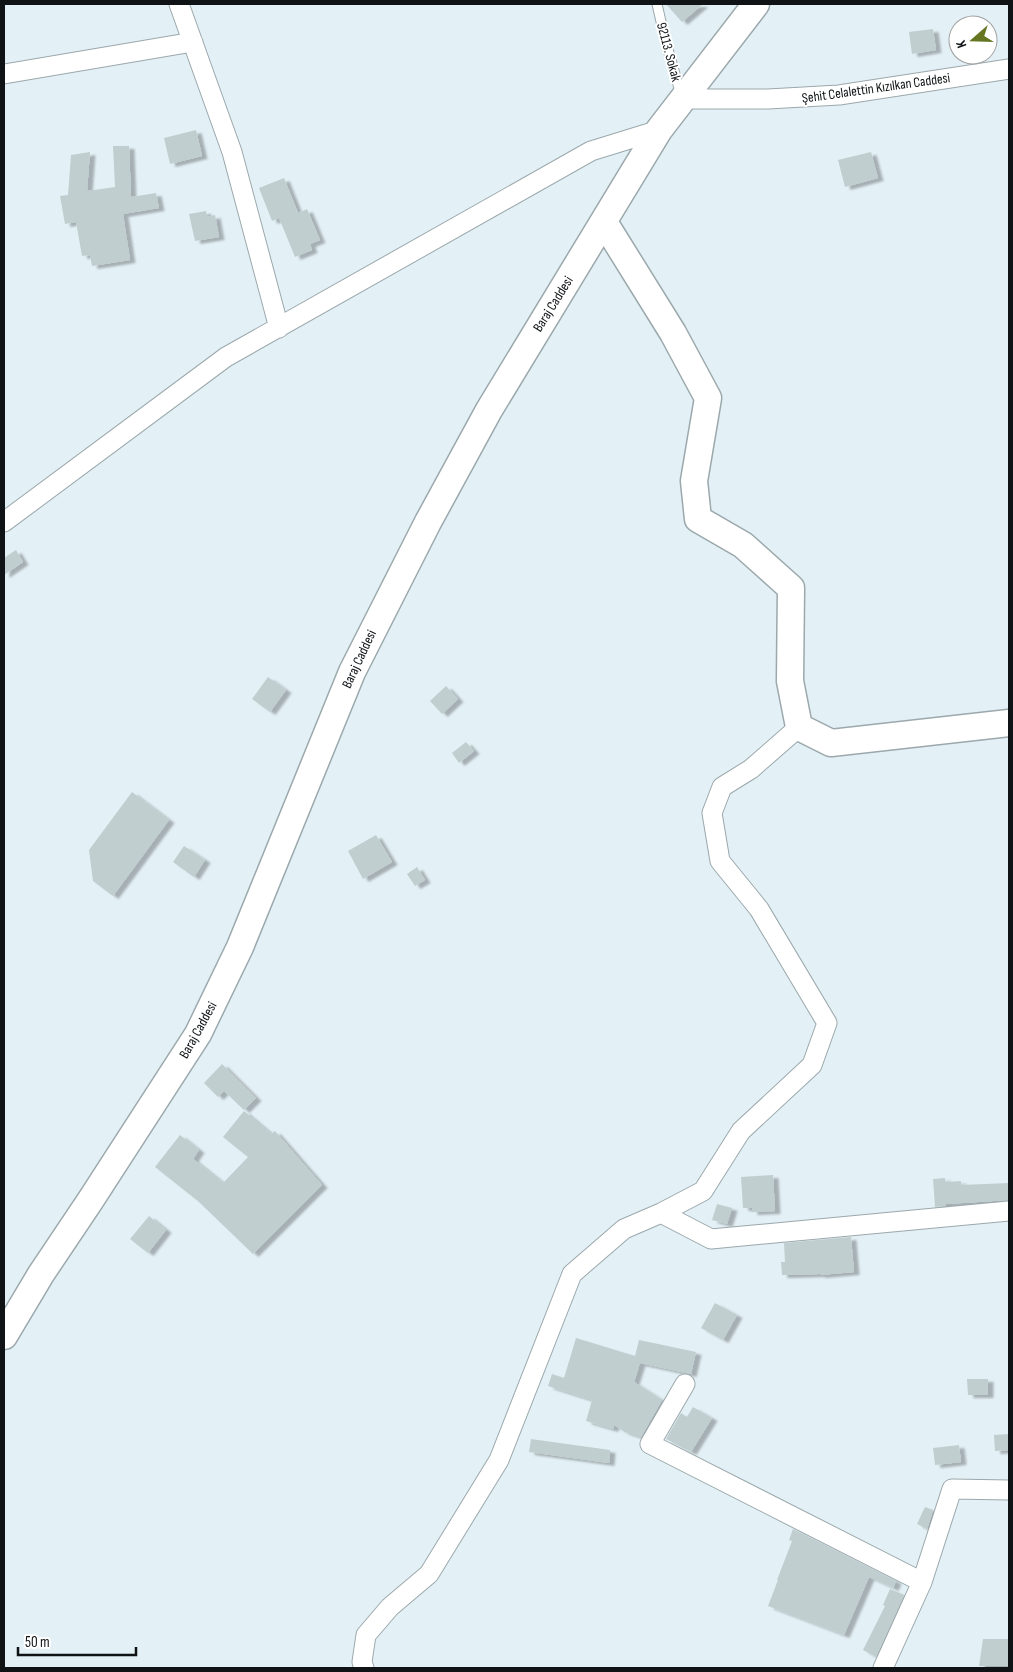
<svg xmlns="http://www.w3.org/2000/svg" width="1013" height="1672" font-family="'Sofia Sans Condensed',sans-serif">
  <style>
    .building { fill: #c0cecf; filter: url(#shadow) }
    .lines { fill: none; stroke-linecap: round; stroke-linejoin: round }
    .lane-casing { stroke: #9ba8ac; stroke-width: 11 }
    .street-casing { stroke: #9ba8ac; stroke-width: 21 }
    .secondary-casing { stroke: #9ba8ac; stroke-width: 29 }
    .lane { stroke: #fff; stroke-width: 9 }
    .street { stroke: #fff; stroke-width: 19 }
    .secondary { stroke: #fff; stroke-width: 26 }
    .labels { text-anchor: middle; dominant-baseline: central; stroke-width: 4; stroke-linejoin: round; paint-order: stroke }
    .street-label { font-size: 14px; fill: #0f1315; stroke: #fff }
  </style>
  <defs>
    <filter id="shadow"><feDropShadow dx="5.5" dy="3" stdDeviation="1" flood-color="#0004"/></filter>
  </defs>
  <rect width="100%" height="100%" fill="#e3f0f5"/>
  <path class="building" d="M666 4H703L682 22Z
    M933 29 936 50 912 54 909 32Z
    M196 130 202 156 170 164 164 138Z
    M113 146H129L131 197 156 193 159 208 123 214 130 260 92 266 90 255 82 256 76 222 65 224 60 196 68 195 71 155 90 152 87 191 115 187Z
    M871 152 878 178 845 187 838 160Z
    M284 178 298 213 307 209 320 240 310 244 312 250 295 257 279 218 272 221 259 188Z
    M206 211 207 217 215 215 219 237 195 241 189 214Z
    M16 550 23 562 4 575V558Z
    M268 677 286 690 270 712 252 699Z
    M446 686 458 699 442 714 430 701Z
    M466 742 474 751 459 763 452 753Z
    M132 792 169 820 113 896 93 881 89 850Z
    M376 835 392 862 363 879 348 851Z
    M184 846 205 860 194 877 173 862Z
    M417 867 425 880 415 886 407 874Z
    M222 1064 256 1098 244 1110 224 1091 218 1097 204 1083Z
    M244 1111 271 1134 275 1131 322 1185 253 1254 198 1201 155 1167 180 1135 199 1150 193 1159 223 1183 248 1157 223 1137Z
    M773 1175 775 1211 752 1212V1208H743L741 1177Z
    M945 1178V1182L961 1181V1185L1009 1183V1200L946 1204V1206L935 1207 933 1179Z
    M717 1204 732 1208 727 1224 712 1220Z
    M149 1216 166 1230 148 1253 130 1239Z
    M851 1237 854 1272 820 1275V1274L782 1275 781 1262H785L784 1243Z
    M715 1303 737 1315 723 1340 701 1328Z
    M576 1338 635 1356 639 1340 696 1352 691 1374 640 1363 634 1382 662 1400 641 1437 625 1432 614 1425 613 1429 586 1421 592 1400 548 1386 552 1374 564 1378Z
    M967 1379H988V1395H968Z
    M693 1407 712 1418 691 1452 666 1439 681 1413 687 1417Z
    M1009 1434V1450L995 1451 994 1435Z
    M531 1439 610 1450 609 1463 529 1452Z
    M959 1445 961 1462 935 1465 933 1448Z
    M925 1507 933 1510 927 1529 917 1524Z
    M793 1529 896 1581 893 1588 869 1577 844 1635 768 1606 778 1580H777L792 1541 789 1540Z
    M890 1589 904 1595 876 1657 863 1650 885 1606 883 1605Z
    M983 1639H1009V1666H979Z"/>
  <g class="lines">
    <g class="lane-casing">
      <path id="lane" d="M657 4 665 39 681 95"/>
    </g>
    <g class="street-casing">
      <path id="street" d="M179 4 232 152 279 328
        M4 74 193 42
        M682 99H768L839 95 1009 69
        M4 522 226 357 591 151 659 130
        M661 1213 711 1239 1009 1211
        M685 1384 650 1444 922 1582
        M364 1668 362 1662 366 1635 390 1607 429 1574 499 1460 572 1274 624 1229 661 1213 703 1191 741 1131 812 1065 827 1023 759 909 720 861 712 813 722 787 751 769 799 727
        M883 1668 922 1582 952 1489 1009 1490"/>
    </g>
    <g class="secondary-casing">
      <path id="secondary" d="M604 222 673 333 708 398 694 481 698 519 743 545 791 588 790 681 799 727 831 743 1009 723
        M4 1336 41 1274 90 1201 198 1034 240 947 352 672 428 522 489 410 659 130 756 4"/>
    </g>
    <use href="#lane" class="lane"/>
    <use href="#street" class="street"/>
    <use href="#secondary" class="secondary"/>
  </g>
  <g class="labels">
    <g class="street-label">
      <text transform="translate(669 52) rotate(75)">92113. Sokak</text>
      <text transform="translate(876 88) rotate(-8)">Şehit Celalettin Kızılkan Caddesi</text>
      <text transform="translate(553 304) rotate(-58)">Baraj Caddesi</text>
      <text transform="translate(359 659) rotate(-65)">Baraj Caddesi</text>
      <text transform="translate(198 1030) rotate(-61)">Baraj Caddesi</text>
    </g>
  </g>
  <rect width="1013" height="1672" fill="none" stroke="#0f1315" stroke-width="10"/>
  <g transform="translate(973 40) rotate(250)"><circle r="24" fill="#ffffff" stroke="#9fa1a1"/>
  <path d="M0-4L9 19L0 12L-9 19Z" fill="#657623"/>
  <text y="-8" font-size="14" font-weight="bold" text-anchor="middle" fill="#0f1315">K</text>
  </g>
  <path d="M18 1647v8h118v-8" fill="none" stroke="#0f1315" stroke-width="2.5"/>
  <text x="25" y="1647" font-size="15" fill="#0f1315" stroke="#ffffff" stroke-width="4" paint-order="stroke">50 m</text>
</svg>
